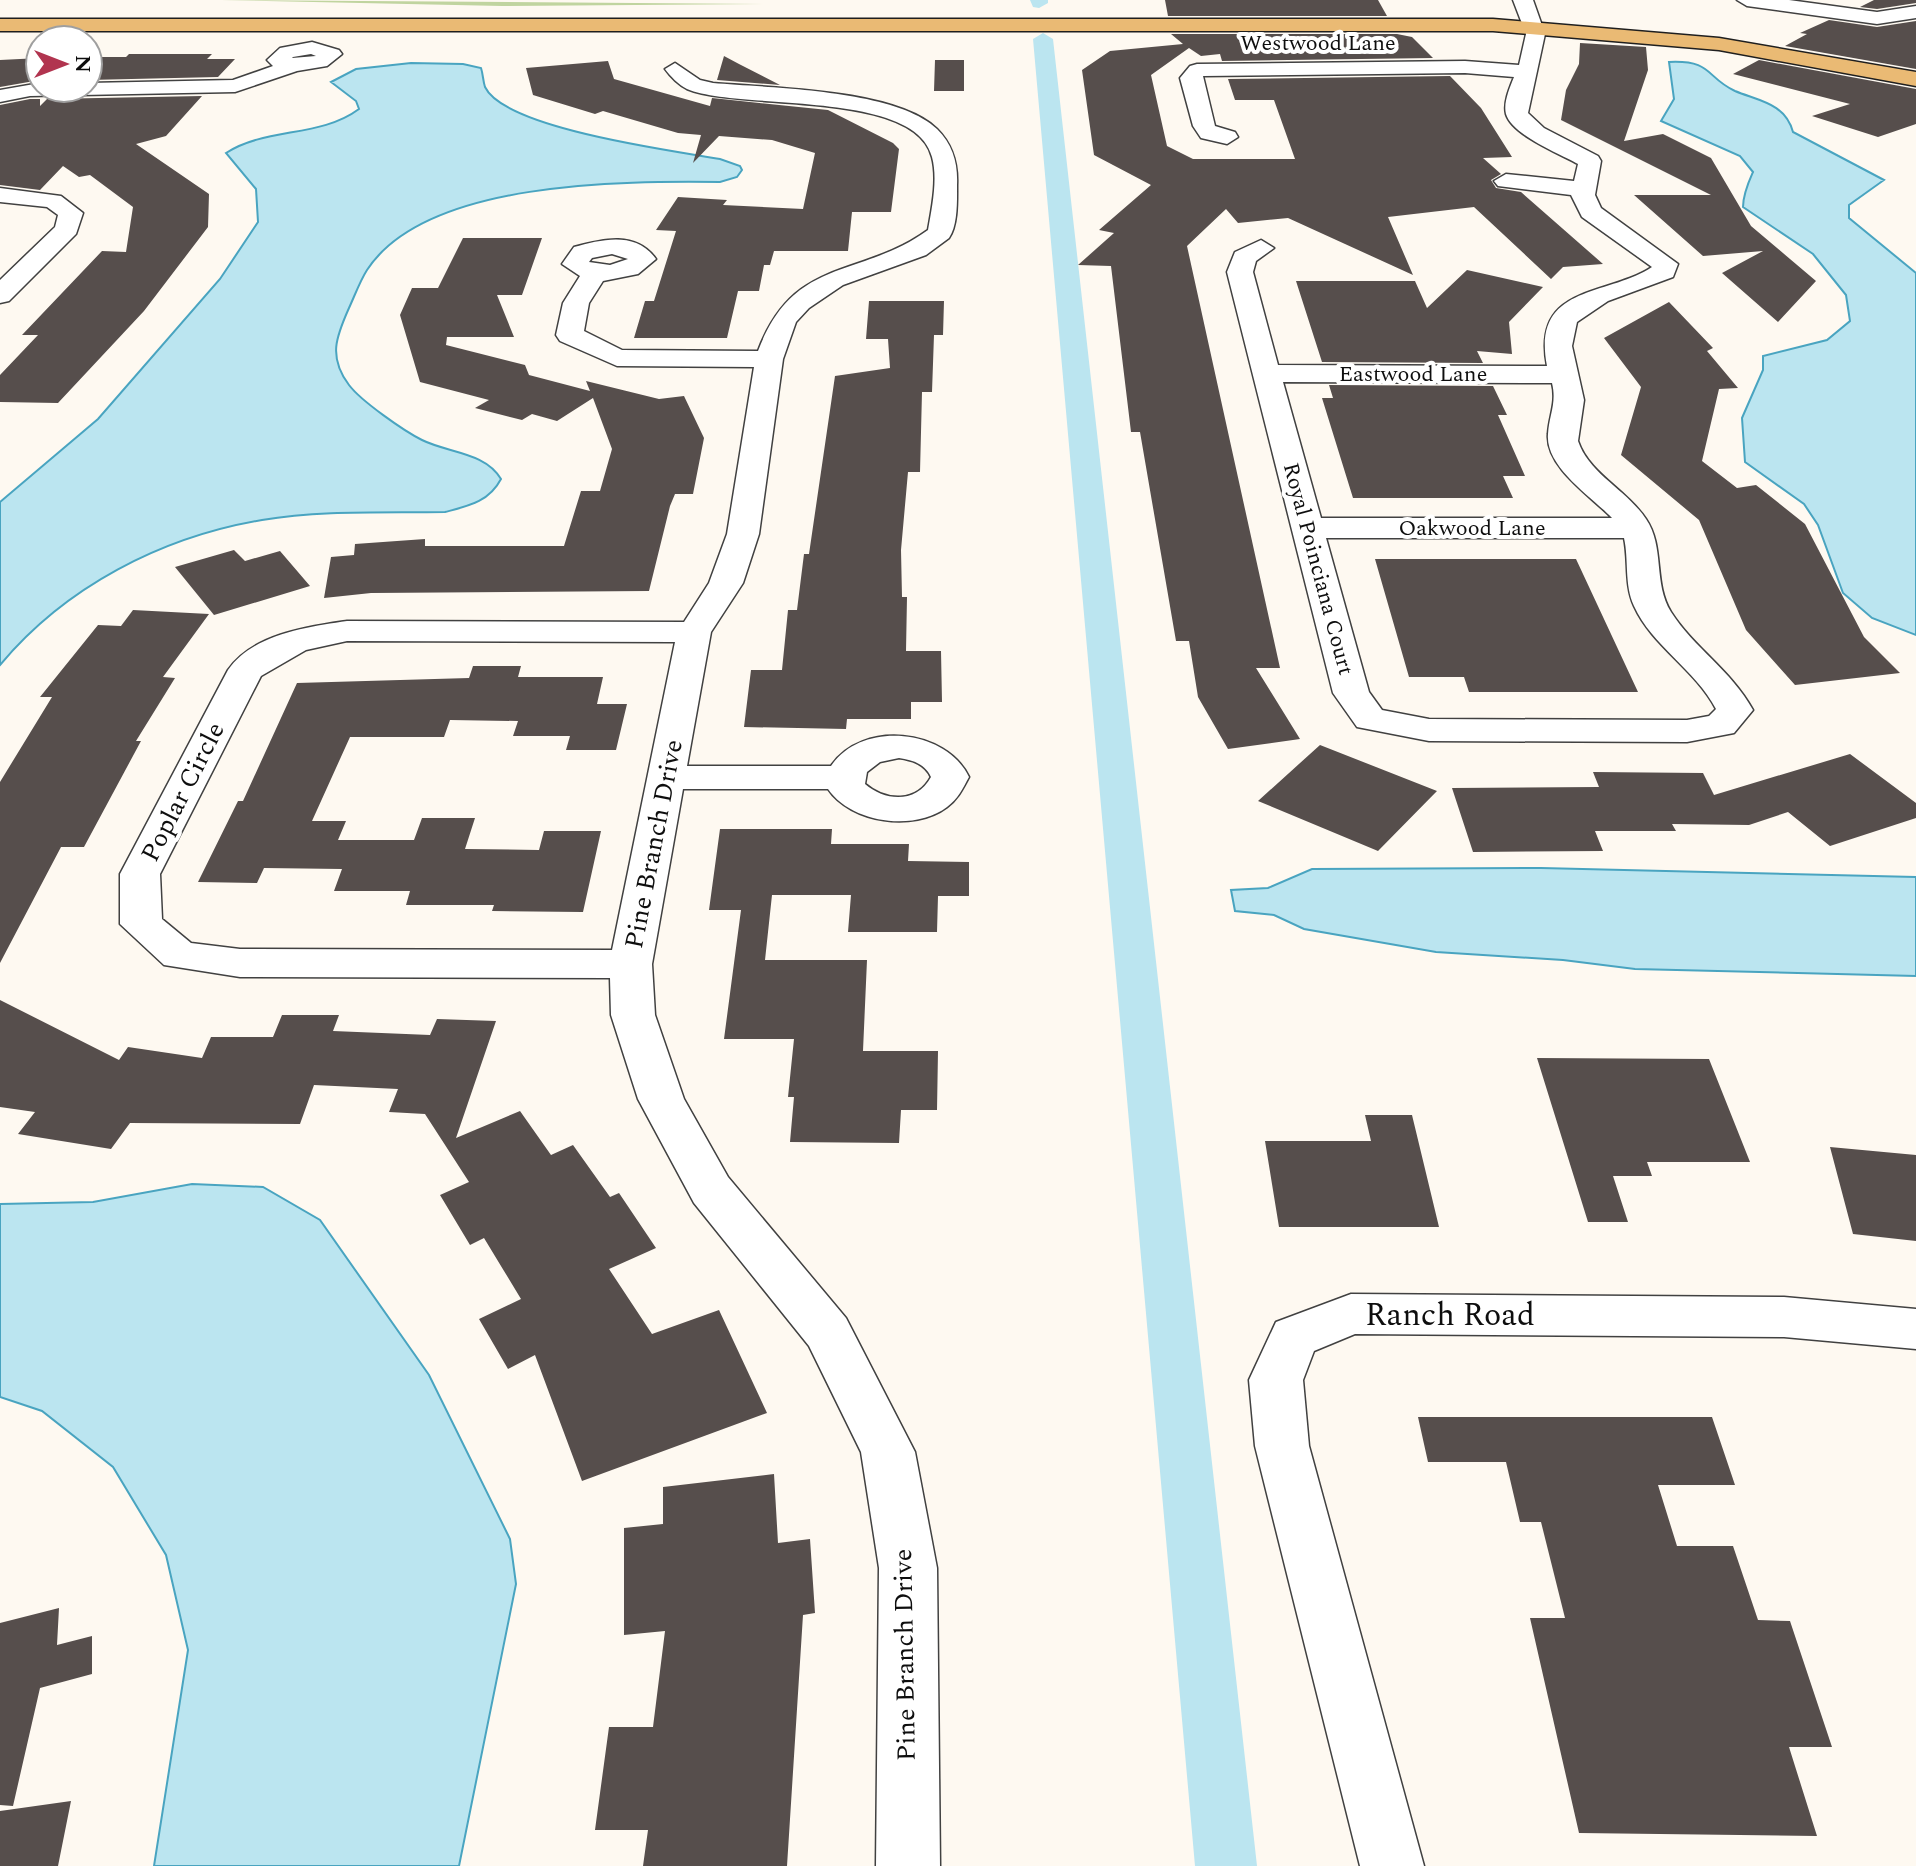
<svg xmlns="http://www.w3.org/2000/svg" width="1916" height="1866" font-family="Spectral,serif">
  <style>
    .forest { fill: #c0d49f }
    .water { fill: #bbe5f0; stroke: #49a4c0; stroke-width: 2 }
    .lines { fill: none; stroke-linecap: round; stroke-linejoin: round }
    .canal { fill: #bbe5f0; fill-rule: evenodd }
    .building { fill: #564e4c }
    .minor-casing { stroke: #414141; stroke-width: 3 }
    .major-casing { stroke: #1f1f1f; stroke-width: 3 }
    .minor { fill: #fff; fill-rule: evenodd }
    .major { fill: #eaba74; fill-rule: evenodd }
    .labels { text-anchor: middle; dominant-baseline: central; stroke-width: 8; stroke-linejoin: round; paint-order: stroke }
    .far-street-label { font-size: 22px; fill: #0e0e0e; stroke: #fff }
    .street-label { font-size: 26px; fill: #0e0e0e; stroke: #fff }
    .near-street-label { font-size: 32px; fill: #0e0e0e; stroke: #fff }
  </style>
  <rect width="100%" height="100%" fill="#fef9f1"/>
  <path class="forest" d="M221 0 768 4 502 6Z"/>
  <path class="water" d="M1669 62C1713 60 1705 77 1735 91 1759 101 1785 103 1793 132L1884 180 1849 205V218L1916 273V635L1872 618 1843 593 1818 525 1804 504 1745 462 1742 418 1763 370V356L1827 340 1850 321 1846 295 1813 254 1743 207C1743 194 1749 181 1753 172L1740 156 1661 121 1674 99Z
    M411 63 463 64 481 68C483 74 483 81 485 87 505 129 675 151 720 159L740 166 742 170 737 177 720 182C624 181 426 180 367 270 360 281 355 295 349 308 336 337 328 357 349 385 361 401 404 431 422 440 448 453 485 452 501 479 489 502 468 506 445 512 384 513 321 510 262 520 161 537 65 587 0 665V502L98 419 220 279 258 222 256 189 226 153C266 127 320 138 359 109L356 101 331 82 356 69Z
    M1541 868 1916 877V976L1635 969 1563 960 1436 952 1304 929 1274 915 1235 911 1231 890 1268 888 1312 869Z
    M192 1184 263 1187 320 1220 429 1375 510 1539 516 1584 459 1866H154L188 1650 166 1555 113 1467 42 1411 0 1397V1204L93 1202Z"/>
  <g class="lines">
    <path class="canal" d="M1030 0H1048V3L1039 8 1033 7Z
      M1043 33 1053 39 1257 1866H1195L1033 39Z"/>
  </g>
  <path class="building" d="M1165 0H1378L1387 16H1168Z
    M1874 0H1916V3L1877 9 1860 7Z
    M1829 20 1877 27 1916 21V69L1785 46 1807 34 1800 33Z
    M1171 34H1397L1412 37 1433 58 1222 61 1220 54 1201 56 1189 48 1151 75 1167 146 1193 159H1295L1274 100H1235L1228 79 1450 76 1481 108 1512 157 1483 158 1501 174 1491 180 1496 188 1521 192 1603 264 1563 267 1551 279 1474 207 1388 217 1413 275 1288 218 1238 223 1226 209 1187 246 1280 668H1256L1300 739 1228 749 1198 697 1189 641H1176L1140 432H1131L1111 266 1078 265 1114 233 1099 230 1151 185 1094 155 1082 70 1110 51 1183 44Z
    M1580 43 1646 47 1648 70 1624 141 1663 134 1711 158 1751 226 1816 281 1778 322 1722 273 1763 251 1703 256 1634 195H1711L1561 120 1566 90 1579 64Z
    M129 54H212L207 59H235L218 77 88 80 90 57H126Z
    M724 56 739 64 780 85 717 80Z
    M40 58V80L0 87V60Z
    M935 60H964V91H934Z
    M1759 60 1916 89V124L1878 137 1812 116 1850 104 1733 74Z
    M608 61 614 79 710 106 712 98 828 110 893 143 899 149 891 212H852L848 251H774L770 265H764L759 291H738L727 338H634L645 301H654L676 231 656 230 678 197 727 200 723 205 803 209 815 153 772 140 719 136 693 163 701 135 678 133 603 111 595 114 533 95 526 68Z
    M202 96 166 136 136 144 209 194 208 227 144 311 58 403 0 402V375L38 335H22L102 251 126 252 133 207 90 175 79 177 63 166 40 190 0 185V105L30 99H40V106L47 99Z
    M463 238H542L522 295H497L514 337H447L446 345 525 365 529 375 590 391 586 381 659 399 684 396 704 438 693 494H675L670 506 649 591 371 593 324 598 331 557 354 555 355 544 425 539V546H564L581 491H600L612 449 593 398 557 421 532 414 522 420 475 408 489 400 420 382 400 315 412 288H438Z
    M1467 270 1543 287 1509 322 1512 354 1477 351 1483 363 1322 362 1296 281H1415L1427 308Z
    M869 301H944L943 335H934L932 392H922L920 472H908L901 550 902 597H907L906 651H941L942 702H911V719H847L846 729 744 727 751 670H782L788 610H797L804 554H809L835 376 890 368 888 339H866Z
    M1669 302 1713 348 1707 351 1738 388 1719 389 1702 461 1737 488 1756 485 1805 524 1864 637 1900 673 1795 685 1746 630 1699 520 1621 455 1641 387 1604 338Z
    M1329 385 1493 386 1507 415H1498L1525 476H1503L1513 498H1353L1322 398H1333Z
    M234 550 245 561 280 551 310 586 214 615 175 567Z
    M1375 559H1576L1638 692H1469L1464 677H1409Z
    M133 610 209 614 163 677 175 678 136 741H141L84 847H61L0 963V782L52 697H40L98 625 121 626Z
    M473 666H521L518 677H603L597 704H627L616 750H566L570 736H513L518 721 450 720 444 737H350L312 821H346L338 840H414L422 818H475L465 849 539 850 544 831H601L583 912 492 911 494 905H406L410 891H334L342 869 264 868 257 883 198 882 238 801H243L297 683 469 678Z
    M1320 745 1437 791 1378 851 1258 801Z
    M1850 754 1916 803V818L1830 846 1788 812 1749 825 1672 824 1676 831H1595L1603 851 1473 852 1452 788 1599 787 1593 772 1703 773 1714 795Z
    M720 829H832L831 844H909L908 861 969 862V896H938L937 932H848L851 895H772L765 960H867L863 1051H938L937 1110H901L899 1143 790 1142 794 1097H788L794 1039H724L741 910H709Z
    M0 1000 119 1060 128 1047 202 1058 211 1037H273L282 1015H339L333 1031 430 1035 437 1019 496 1021 456 1138 520 1111 551 1155 573 1145 610 1197 619 1193 656 1248 609 1269 652 1334 719 1310 767 1413 582 1481 535 1355 508 1369 479 1319 521 1299 484 1238 470 1245 440 1195 469 1182 425 1114 389 1112 398 1089 314 1085 300 1124 130 1123 111 1149 18 1134 35 1112 0 1107Z
    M1537 1058 1709 1059 1750 1162H1647L1652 1176H1613L1628 1222H1588Z
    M1365 1115H1412L1439 1227H1279L1265 1141H1371Z
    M1830 1147 1916 1155V1241L1853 1234Z
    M1418 1417H1712L1735 1485H1658L1677 1546H1733L1758 1620 1790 1621 1832 1747H1789L1817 1836 1579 1833 1530 1618H1565L1541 1522H1520L1506 1462H1428Z
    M774 1474 778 1543 810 1539 815 1613 803 1615 787 1866H643L648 1830H595L609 1727H653L665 1631 624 1635V1528L663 1524V1487Z
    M59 1608 57 1645 92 1636V1674L40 1688 13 1806 0 1805V1623Z
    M71 1801 58 1866H0V1811Z"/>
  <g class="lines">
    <g class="minor-casing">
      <path id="minor" d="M1513 0H1533L1545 34 1528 113 1544 128 1598 156 1601 161 1595 195 1601 208 1678 264 1673 277 1608 301 1577 322 1572 346 1584 400 1578 441C1589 474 1627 490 1646 519 1665 547 1653 583 1671 612 1694 648 1731 670 1753 710L1734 733 1687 742 1429 741 1357 727 1333 693 1227 272 1235 252 1261 240 1274 248 1256 261 1253 272 1278 365 1547 366C1531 284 1607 297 1652 267L1582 217 1571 195 1498 186 1494 181 1506 174 1574 181 1578 164C1560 154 1512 135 1506 114 1503 103 1510 87 1514 77L1465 73 1203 76 1215 126 1235 132 1238 137 1227 144 1201 138 1193 126 1180 78 1190 66 1197 64 1465 61 1519 65 1526 34ZM1283 382 1552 383C1557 403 1549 415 1548 434 1545 467 1592 497 1612 518H1321ZM1326 538H1624C1629 560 1624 584 1634 606 1652 646 1695 669 1716 709L1709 716 1687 720 1429 719 1382 710 1369 692Z
        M1737 0H1789L1877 12 1916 6V18L1877 24 1747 6Z
        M312 42 339 50 342 54 327 66 297 71 235 92 30 96 0 102V90L40 83V88H88V83L233 80 273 66 267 60 280 48ZM311 54 316 56 292 58 293 57Z
        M675 63 700 80 713 83C769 88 896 89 937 129 953 145 958 163 957 185 957 200 958 225 949 238L926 255 843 285 809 308 796 322 783 359 759 534 743 583 711 632 687 766H831C862 720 946 729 969 777 963 788 958 799 947 807 914 832 851 823 828 789H683L652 964 655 1015 684 1099 728 1177 846 1318 915 1452 937 1568 940 1866H876L879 1568 861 1452 809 1346 694 1203 638 1099 611 1015 610 978 240 977 164 965 120 924V874L228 670C253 634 307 627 347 621L684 622 709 583 727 534 754 367 617 366 560 341 556 335 563 303 580 276 562 264 574 247C603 239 636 231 656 259L638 274 603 281 589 303 584 331 622 350 758 351C794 255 861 279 928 230 932 207 938 179 932 157 915 89 739 111 687 89 679 85 670 76 665 69ZM612 254 628 259 610 265 589 262 592 258ZM347 641 675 642 612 950 240 949 191 943 162 919 160 874 261 676 306 650ZM899 758C913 760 925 764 931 777 917 803 886 802 865 784L867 772 880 762Z
        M0 188 61 196 83 213 76 234 9 301 0 303V280L55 227 58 215 47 207 0 202Z
        M1351 1294 1784 1297 1916 1309V1349L1784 1337 1355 1334 1314 1351 1303 1380 1309 1446 1424 1866H1360L1255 1446 1249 1380 1276 1322Z"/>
    </g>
    <g class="major-casing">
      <path id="major" d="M0 19H1493L1719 38 1916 72V86L1719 50 1493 31H0Z"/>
    </g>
    <use href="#minor" class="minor"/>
    <use href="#major" class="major"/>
  </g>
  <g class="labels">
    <g class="far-street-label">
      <text x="1318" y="43">Westwood Lane</text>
      <text x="1413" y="374">Eastwood Lane</text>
      <text x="1472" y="528">Oakwood Lane</text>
      <text transform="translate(1318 569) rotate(75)">Royal Poinciana Court</text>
    </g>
    <g class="street-label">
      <text transform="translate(183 792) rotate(-63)">Poplar Circle</text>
      <text transform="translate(654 844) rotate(-79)">Pine Branch Drive</text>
      <text transform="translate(905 1655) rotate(-91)">Pine Branch Drive</text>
    </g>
    <g class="near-street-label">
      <text x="1450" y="1315">Ranch Road</text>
    </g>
  </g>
  <g transform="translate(64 64) rotate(90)"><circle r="38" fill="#ffffff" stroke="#9f9f9f" stroke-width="2"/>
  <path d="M0-6L14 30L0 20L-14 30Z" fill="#b1344f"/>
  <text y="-12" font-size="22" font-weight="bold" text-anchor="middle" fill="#0e0e0e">N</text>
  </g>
</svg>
